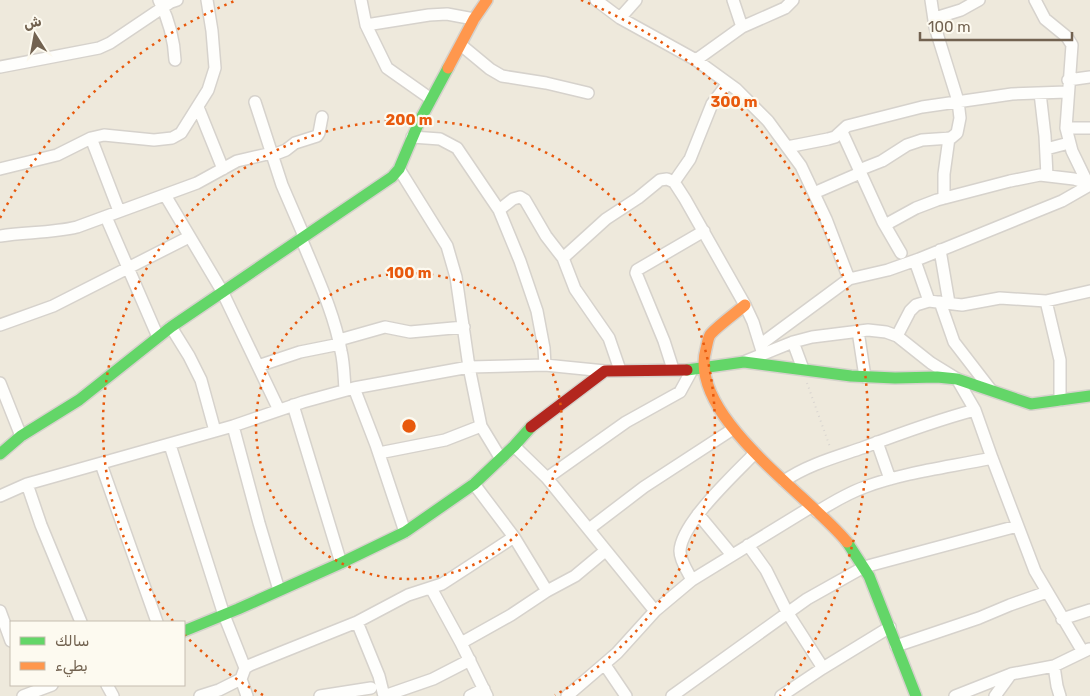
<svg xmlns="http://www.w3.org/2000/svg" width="1090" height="696" font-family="Rubik,'Noto Sans Arabic',sans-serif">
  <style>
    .residential { fill: #eee9dc; fill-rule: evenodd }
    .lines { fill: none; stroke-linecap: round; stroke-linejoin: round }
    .street-casing { stroke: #d6d2cc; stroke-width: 14 }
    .fast-casing { stroke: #d6d2cc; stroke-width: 14 }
    .slow-casing { stroke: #d6d2cc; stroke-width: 14 }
    .jam-casing { stroke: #d6d2cc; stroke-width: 14 }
    .path { stroke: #d9d5d0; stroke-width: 2; stroke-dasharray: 1 4; stroke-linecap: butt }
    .street { stroke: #fefefc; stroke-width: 11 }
    .fast { stroke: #63d668; stroke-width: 11 }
    .slow { stroke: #ff974d; stroke-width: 11 }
    .jam { stroke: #b3261e; stroke-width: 11 }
    .ring { fill: none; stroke: #e8590c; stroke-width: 2.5; stroke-dasharray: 2.5 5 }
    .centre { fill: #e8590c; stroke: #fdfaf0; stroke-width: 2.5 }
    .ring-label { font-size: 15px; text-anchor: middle; font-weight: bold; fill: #e8590c; stroke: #fdfaf0; stroke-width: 4.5; stroke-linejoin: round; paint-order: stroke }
  </style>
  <rect width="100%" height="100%" fill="#f6f5ee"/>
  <path class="residential" d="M0 0H1090V696H0ZM11 622H184V685H11Z"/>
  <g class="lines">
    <g class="street-casing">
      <path id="street" d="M159 0C169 20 174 38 175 60
        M361 0 366 25 387 68 431 99
        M596 0 620 18 696 60 736 89 768 121 801 166 826 219 849 279
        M733 0 742 27
        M1035 0 1045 19 1067 37 1072 45 1066 128 1072 151 1089 186
        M620 18 636 0
        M935 18 961 10 979 0
        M366 25 429 15 447 14 474 19
        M461 45 490 69 502 76 546 83 588 93
        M696 60 742 27 785 8 793 0
        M0 67 99 48 110 43 171 2 177 0
        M1068 80 1090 77
        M1040 93 1045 136 1047 176
        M255 102 282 185 304 236
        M198 107 223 169
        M1066 128H1090
        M842 132 883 222 901 253
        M412 137 440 139 457 148 499 210 520 261 537 311 544 348 545 365
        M91 138 119 211
        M787 147 828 139 835 137 847 126 922 107 1012 94 1067 92
        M1046 149 1069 143
        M273 155 286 150 295 143 317 136 319 133 322 117
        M0 169 57 155 91 138 104 135 154 140 172 138 181 133 208 90 215 68 212 31 207 0
        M399 169 447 246 456 277 469 367 481 426 501 459
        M859 170 882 161 907 145 922 140 951 138 957 133 960 118 958 101 935 27 931 0
        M674 182 690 159 712 104 728 83
        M814 193 860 173
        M165 195 222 291 279 410
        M944 198V174L949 138
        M499 210 513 199 520 197 525 200 546 236 563 258 575 289 609 338 620 370
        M106 217 158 337
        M885 225 916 208 937 200 1010 181 1040 175 1074 179 1087 183
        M0 236C26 232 52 233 77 227L197 183 237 161 272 153
        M301 238C316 275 334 312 341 351 344 363 344 377 345 389
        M940 250 949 303
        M563 258 606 219 638 198 660 180 667 179 674 182 685 199 745 305 753 322 762 351
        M915 261 929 301
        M1046 301 1060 360V400
        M940 302 954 342 991 390
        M0 325 53 306 189 237
        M171 327 189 356 201 380 215 431
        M858 331 865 377
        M897 336 910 311 916 305 929 301 962 305 1000 298 1046 301 1090 291
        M339 340 385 327 410 332 464 327
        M793 342 803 369
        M761 344 849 279 888 270 919 259 1062 201 1090 185
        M746 361 793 342 812 337 868 330 886 332 897 336 931 363 957 379 975 410 992 458 1035 571 1083 652
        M258 366 300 352 340 344
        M673 369 664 341 636 273 637 270 704 231
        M0 383 21 436
        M354 388 376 445 405 532
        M293 405 341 563
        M233 426 259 523 279 590
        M877 442 890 479
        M170 445 224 615 245 668
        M514 446 547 478 655 611
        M379 453 445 440 481 426
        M101 464 157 622
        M547 478 626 422 680 392 692 370
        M784 481C807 465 836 457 862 448 899 434 937 420 975 410
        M27 484 41 525 81 622
        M474 484 514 537 547 591
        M0 496 27 484 233 426 303 402 354 388 469 367 545 365 605 371
        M817 512C833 502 848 493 865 487 905 472 950 467 992 458
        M698 514 732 555
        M589 529 644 487 733 429
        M748 545 766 570 787 612 823 668
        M692 580C688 572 680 561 680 551 681 523 735 474 755 453
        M431 588 461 643 487 696
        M0 611 11 641
        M1062 619 1090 610
        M357 622 379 676 384 696
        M461 643 511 615 547 591 575 576 605 551
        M896 646 979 618 1010 605 1047 592
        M605 665 626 696
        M1054 666 1057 686 1060 696
        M241 679 247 696
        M107 685 113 696
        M23 696 52 685
        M200 696 219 690 241 679 245 668 250 665 357 622 408 595 442 584 514 537
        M320 696 371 688
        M384 696 433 679 470 660
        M470 696 484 689
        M567 696 617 653 655 611 692 580 811 507
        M672 696 807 599 864 567 1017 526
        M781 696 823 668 890 627
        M955 696 1011 674 1054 666 1089 649
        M995 696 1011 674"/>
    </g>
    <g class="fast-casing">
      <path id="fast" d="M687 370 744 362 851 376 895 378 937 377 957 379 1031 404 1090 396
        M0 454 21 436 79 400 171 327 392 177 399 169 419 122 448 68
        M847 542 869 576 916 696
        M184 631 238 609 341 563 405 532 474 484 514 446 531 427"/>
    </g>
    <g class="slow-casing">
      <path id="slow" d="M448 68 474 19 487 0
        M745 305C737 312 715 328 710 335 708 338 707 345 706 349 687 416 810 496 847 542"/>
    </g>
    <g class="jam-casing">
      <path id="jam" d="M531 427 605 371 687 370"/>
    </g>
    <path class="path" d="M807 383 830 447"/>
    <use href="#street" class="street"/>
    <use href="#fast" class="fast"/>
    <use href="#slow" class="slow"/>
    <use href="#jam" class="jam"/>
  </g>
  <g class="ring">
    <circle cx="409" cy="426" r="153"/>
    <path d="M263 695A306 306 0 0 1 185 635M173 621A306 306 0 1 1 555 695"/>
    <path d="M0 218A459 459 0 0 1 237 0M581 0A459 459 0 0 1 780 696"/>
  </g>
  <circle cx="409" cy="426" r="8" class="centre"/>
  <g class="ring-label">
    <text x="734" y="107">300 m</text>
    <text x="409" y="125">200 m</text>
    <text x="409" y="278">100 m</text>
  </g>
  <rect x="10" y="621" width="175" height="65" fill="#fdfaf0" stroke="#c5bdb0"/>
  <rect x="20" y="637" width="25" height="8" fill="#63d668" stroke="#c5bdb0"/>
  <text x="55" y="646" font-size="15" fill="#726250">سالك</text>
  <rect x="20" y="662" width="25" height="8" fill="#ff974d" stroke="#c5bdb0"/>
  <text x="55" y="671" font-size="15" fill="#726250">بطيء</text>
  <g transform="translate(35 35) rotate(349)" stroke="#fdfaf0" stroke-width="4" paint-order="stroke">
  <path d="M0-4L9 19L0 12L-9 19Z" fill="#726250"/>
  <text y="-8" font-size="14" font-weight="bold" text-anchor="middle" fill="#726250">ش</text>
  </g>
  <path d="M920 32v8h152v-8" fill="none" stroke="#726250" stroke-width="2.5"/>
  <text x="928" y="32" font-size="15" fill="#726250" stroke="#fdfaf0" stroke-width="4" paint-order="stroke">100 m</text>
</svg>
